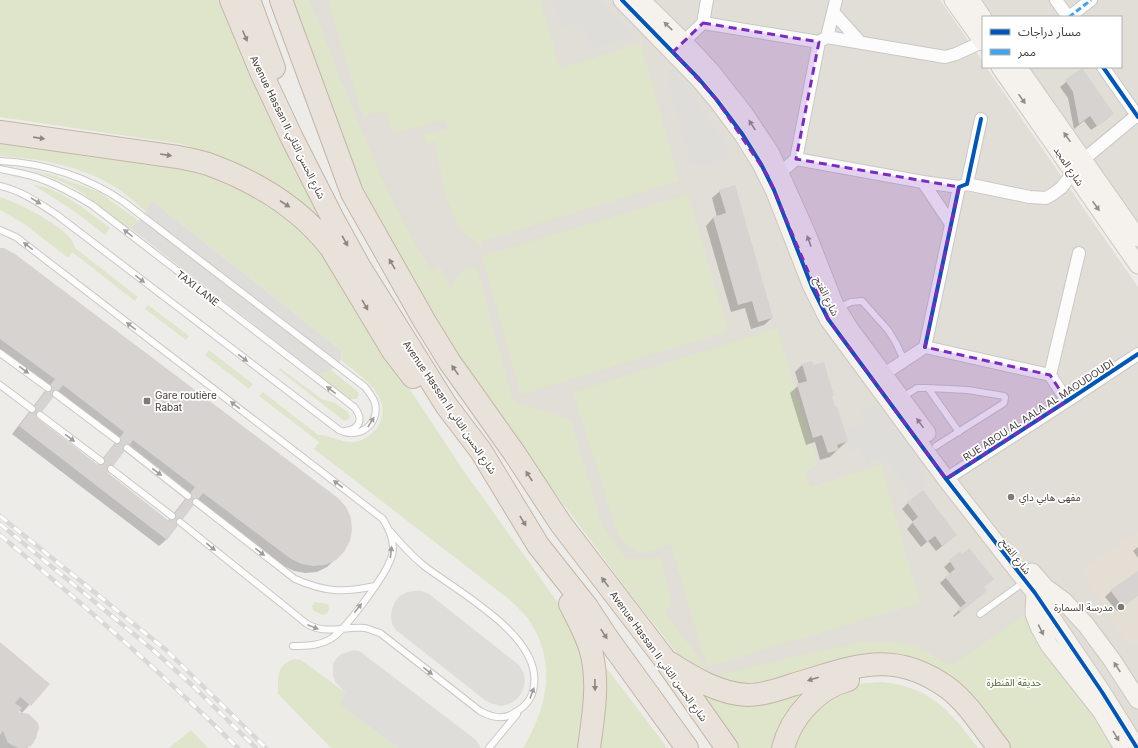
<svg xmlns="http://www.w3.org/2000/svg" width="1138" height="748" font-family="Inter,'Noto Sans Arabic',sans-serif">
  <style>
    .residential { fill: #e1ddd7 }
    .education { fill: #e4ded5 }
    .green { fill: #dfe5cb }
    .parking { fill: #dfddda }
    .shadow { fill: #0003; fill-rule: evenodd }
    .building { fill: #d6d3d0; fill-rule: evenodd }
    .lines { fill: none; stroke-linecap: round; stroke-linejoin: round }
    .lane-casing { stroke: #cac8c5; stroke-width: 8 }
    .street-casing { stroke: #cac8c5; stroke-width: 14 }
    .secondary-casing { stroke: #ccc8c1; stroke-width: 19 }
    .highway-casing { stroke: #c3b5a8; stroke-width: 24 }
    .lane { stroke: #fcfcfc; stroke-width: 6 }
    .street { stroke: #fcfcfc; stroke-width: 12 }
    .secondary { stroke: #f5f2ee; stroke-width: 17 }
    .highway { stroke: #e9e2da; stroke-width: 22 }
    .rail-casing { stroke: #d8d8d7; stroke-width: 4.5 }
    .rail { stroke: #fff; stroke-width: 3; stroke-dasharray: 9; stroke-linecap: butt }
    .quiet { stroke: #3fa4eb; stroke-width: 3; stroke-dasharray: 6 3; stroke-linecap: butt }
    .cycleway-casing { stroke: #fff; stroke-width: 6 }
    .cycleway { stroke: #0057b8; stroke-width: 4 }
    .oneway { fill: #938e89 }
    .oneway2 { fill: #8e8780 }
    .oneway3 { fill: #a09c99 }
    .marked { fill: #7b2cbf; fill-opacity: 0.2; stroke: #7b2cbf; stroke-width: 3; stroke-dasharray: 8 5; stroke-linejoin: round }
    .poi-dot { fill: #7f7a75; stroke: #fff; stroke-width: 1.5 }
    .labels { text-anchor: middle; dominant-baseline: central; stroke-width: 3.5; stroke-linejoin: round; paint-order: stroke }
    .street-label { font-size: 10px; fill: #433c36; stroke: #fff }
    .poi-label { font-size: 10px; fill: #433c36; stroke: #fff; text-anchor: start }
    .park-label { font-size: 10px; fill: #506d31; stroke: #fff }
  </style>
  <rect width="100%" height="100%" fill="#eeece9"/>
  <path class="residential" d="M293 0H940L983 62V67H986L1138 287V748L925 665 727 686 679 656 626 588 500 418 369 199Z
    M971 0H1138V237L1018 67H1121V17H983Z"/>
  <path class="education" d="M1138 530V643H1125L1082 570Z"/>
  <path class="green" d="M0 0H219L249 71 285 145 319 219 225 159 181 144 0 117Z
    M293 0H310L336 68 383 181 406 227 431 271 440 267 451 288C457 278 466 260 478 271L512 398 515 402 566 418 571 421 602 525 626 558H661L671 597V602L666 614 697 655 705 669 701 670 679 656 626 588 500 418 428 309 369 199 349 159 300 24Z
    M328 0H540L560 68 641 43 679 181 481 241V245C446 230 442 175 435 142L426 144 424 134 448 129 445 120 396 133 392 130 386 111 363 117Z
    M0 140 70 149 215 174 276 207 318 244 392 362 461 467 556 600 579 635 586 665 582 748H523C548 706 557 663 529 620 524 613 516 606 510 600L314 449 319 442 259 396 263 392 318 435C331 435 341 443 354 442 363 441 371 435 377 428 396 397 361 377 341 360L342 351 151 200 146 212C136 203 126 194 115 187 79 165 41 159 0 156Z
    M29 169 56 176 99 192 139 221 128 229C109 214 91 197 69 185 56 179 42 174 29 169Z
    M33 185C60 187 89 213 110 228L105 235 74 211Z
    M688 194 728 331 521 395 482 256Z
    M0 197C19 203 60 224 71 239 73 242 74 245 75 248L138 297 135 301 72 252 68 258 23 223 0 210Z
    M148 305 189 336 186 340 145 309Z
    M777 328 818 466 806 470 810 487 881 465 920 603 707 667 671 545C645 552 638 561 618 535L573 392Z
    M209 350 253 384 249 389 205 355Z
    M280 368 322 399 335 403 348 412 350 416 349 419 345 421 343 420 279 370Z
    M331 370 357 391 359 394 357 399H350L317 376Z
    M315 602 328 604 329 609 327 614 322 615 313 610 312 606Z
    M1028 613 1115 748H1008L925 665 774 681 739 687 713 676 850 644C869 641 888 640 906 644 920 647 939 659 951 665Z
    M598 657 663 742 667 748H596Z
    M295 659 301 660 345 692 341 705 399 748H331L278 694C278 678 276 664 295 659Z
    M882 682C931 687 950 711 978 748H789L806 717 845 687 865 683Z
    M693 687H808L776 748H737Z
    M191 730 208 748H169Z"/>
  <path class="parking" d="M553 0H599L636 36 591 49 584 22 561 27Z
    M676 69 680 79 727 145 730 156 703 166 690 162 668 83V71Z
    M151 200 342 351 341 360 331 370 319 375 130 228 139 221 146 212Z
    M877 405 924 466 925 486 912 495 883 454 868 464 860 448 850 450 844 429 863 425 861 412Z
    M414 591H422L429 594 519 665 523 672 525 679 524 687 521 694 516 700 509 704 501 706 493 704 486 701 396 630 392 624 391 616 392 609 395 602 400 596 407 592Z
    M354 650 361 652 366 656 476 740 481 748H399L340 705 345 692 335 682 333 676V664L336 659 341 654Z"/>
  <path class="shadow" d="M1081 70 1107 119 1091 130 1084 121 1074 129 1068 98 1060 87Z
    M720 191 772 318 764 325 751 329 745 308 731 312 706 226 713 218 717 217 712 198Z
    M0 249 344 551 327 567 317 572 305 573 294 571 284 566 196 501 167 539 159 546 12 434 48 387 0 352ZM55 393 117 440 97 466 36 419ZM126 447 188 495 168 521 106 473Z
    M802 365 833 395 831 397 847 441 830 457 820 460 815 442 806 445 790 393 799 385 795 372Z
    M908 503 956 535 936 551 928 541 921 547 907 529 913 522 902 509Z
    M1138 547V558L1133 551Z
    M960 553 983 588 980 596 954 617 953 616 961 608 940 583 950 574 944 567Z
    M1138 572V595L1117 611 1105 597 1111 591Z
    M0 643 48 684 22 713 19 710 16 713 38 728 36 738 27 748H0Z"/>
  <path class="building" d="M1082 68 1114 114 1097 126 1090 116 1079 124 1073 92 1065 80Z
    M735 185 773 318 758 322 752 301 738 305 713 217 726 213 719 190Z
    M0 248H4L15 254 338 498 346 507 351 518 352 530 350 541 344 552 336 560 325 565 313 566 302 564 291 559 203 493 167 540 19 426 55 379 0 339ZM63 385 124 432 98 465 37 418ZM133 440 195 487 169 521 108 473Z
    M812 361 814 365 824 362 834 396H832L835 407 837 406 848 441 837 445 839 450 828 453 822 435 813 438 797 384 807 381 802 364Z
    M923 490 957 535 942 546 935 536 927 542 912 522 918 517 907 502Z
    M969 548 994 579 984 587 987 591 960 612 958 609 966 603 945 577 955 569 949 560 960 551 962 554Z
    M1138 571V595L1123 607 1110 590Z
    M0 642 50 684 31 706 20 697 15 703 22 708 18 712 29 714 38 723 39 728 34 742 31 746 26 748H18L8 743 3 731 0 735Z"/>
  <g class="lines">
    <g class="lane-casing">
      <path id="lane" d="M0 161C44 163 87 177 124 202L365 387C369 392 373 397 375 403 380 425 358 440 339 430L57 215C39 203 22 191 0 186
        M0 169C8 171 16 172 24 174 48 179 71 192 92 205L354 407C364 419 360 429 345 431
        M0 230 16 237 383 519C388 528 393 537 393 548 393 552 391 559 389 563 383 578 345 630 332 638 320 646 306 646 293 646
        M838 308 851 302 862 301 888 330 896 343 904 360
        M0 353 48 388
        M0 385 32 409
        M928 388 959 432
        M56 394 117 440
        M901 398 917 388H928L968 390 1004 396 1005 397 1004 403 936 446
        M40 415 101 461
        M127 448 188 496
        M111 469 172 516
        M196 502 295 579C325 592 343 593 375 586
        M180 522 307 624C327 635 344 626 365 628 370 629 375 632 380 633L480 711C491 717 503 721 514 713 525 707 533 698 534 685 541 635 456 591 423 565 411 555 401 544 391 532
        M980 614 1024 582
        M489 748 517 714"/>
    </g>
    <g class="street-casing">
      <path id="street" d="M1056 0 1068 17
        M833 12 860 42
        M1069 17 1091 0
        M703 23 707 0
        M827 37 945 57 956 54 982 42
        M678 47 703 23 819 42
        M1103 67 1138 117
        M796 159 923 182 959 187
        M773 174 787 167 796 159 819 42 827 37 836 0
        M923 182 951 224
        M967 184 1030 197 1046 198 1053 194 1061 188 1083 160 1137 115 1138 113
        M925 347 959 187 967 184 981 119
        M878 378 925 347 1050 375
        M1067 401 1050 375 1079 253
        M946 479 1067 401 1138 354"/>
    </g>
    <g class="secondary-casing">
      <path id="secondary" d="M622 0 699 79 716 99 743 135 761 164 774 190 812 287 828 319 946 479 1035 593 1102 692 1137 748
        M641 0 684 42 711 71 744 113 770 152 779 171 808 236 835 305 850 329 927 433
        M953 0 983 42
        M971 0 983 18
        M1000 67 1138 265
        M1018 67 1138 238
        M1032 572 1045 587 1064 601 1086 625 1112 660 1138 700
        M1035 593 1034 614 1039 627 1049 645 1101 711 1123 748"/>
    </g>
    <g class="highway-casing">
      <path id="highway" d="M231 0 261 72 292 138 332 217 359 266 446 405 481 451 538 545 587 607 608 639 687 748
        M249 0 274 68
        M281 0 352 193 425 322 449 361 515 454 561 524 663 657 727 748
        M0 132 178 157C188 159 199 161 208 164 255 181 300 208 331 248L393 351 413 377
        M570 604C578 620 588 637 592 655 599 686 593 717 589 748
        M670 663C693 678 720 694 748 695 763 695 778 690 792 685 852 668 891 647 948 688 969 704 983 728 999 748
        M783 748C791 717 817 688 848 680"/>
    </g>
    <use href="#lane" class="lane"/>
    <use href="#street" class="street"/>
    <use href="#secondary" class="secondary"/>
    <use href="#highway" class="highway"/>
    <g class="rail-casing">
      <path id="rail" d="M0 516 166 650 266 748
        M0 524 152 649 193 686 256 748
        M0 535C82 603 162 673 238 748"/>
    </g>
    <use href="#rail" class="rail"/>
    <path class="quiet" d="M1069 17 1091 0"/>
    <g class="cycleway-casing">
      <path id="cycleway" d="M622 0 699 79 716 99 743 135 761 164 774 190 812 287 828 319 946 479 1035 593 1102 692 1137 748
        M1103 67 1138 117
        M925 347 959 187 967 184 981 119
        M946 479 1067 401 1138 354"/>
    </g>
    <use href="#cycleway" class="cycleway"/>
  </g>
  <defs><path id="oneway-solid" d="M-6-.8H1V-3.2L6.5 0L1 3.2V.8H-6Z"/></defs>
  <g class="oneway">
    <use href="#oneway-solid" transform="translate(668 26) rotate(-136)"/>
    <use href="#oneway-solid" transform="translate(1022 99) rotate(55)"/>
    <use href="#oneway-solid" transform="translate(752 125) rotate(-123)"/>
    <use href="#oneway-solid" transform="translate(1067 137) rotate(-125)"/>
    <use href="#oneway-solid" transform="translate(1096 206) rotate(55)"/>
    <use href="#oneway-solid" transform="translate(809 241) rotate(-110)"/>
    <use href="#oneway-solid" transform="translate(920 423) rotate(-126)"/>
    <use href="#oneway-solid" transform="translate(1041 630) rotate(63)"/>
    <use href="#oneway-solid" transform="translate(1117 667) rotate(-123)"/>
    <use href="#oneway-solid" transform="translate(1116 736) rotate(59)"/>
  </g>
  <g class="oneway2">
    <use href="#oneway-solid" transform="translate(245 36) rotate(67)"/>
    <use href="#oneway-solid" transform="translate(39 138) rotate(8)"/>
    <use href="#oneway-solid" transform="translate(166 155) rotate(9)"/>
    <use href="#oneway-solid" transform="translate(285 204) rotate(33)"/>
    <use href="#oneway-solid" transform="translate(345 241) rotate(61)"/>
    <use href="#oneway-solid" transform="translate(392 264) rotate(-120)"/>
    <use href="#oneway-solid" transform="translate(365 305) rotate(60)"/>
    <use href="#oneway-solid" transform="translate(455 370) rotate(-125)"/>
    <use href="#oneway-solid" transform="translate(529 476) rotate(-123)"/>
    <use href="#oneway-solid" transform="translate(523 521) rotate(59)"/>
    <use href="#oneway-solid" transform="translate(605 582) rotate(-127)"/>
    <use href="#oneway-solid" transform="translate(604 634) rotate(57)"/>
    <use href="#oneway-solid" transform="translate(813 679) rotate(163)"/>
    <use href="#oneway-solid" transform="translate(595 685) rotate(89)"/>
  </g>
  <g class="oneway3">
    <use href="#oneway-solid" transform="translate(36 201) rotate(32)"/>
    <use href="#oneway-solid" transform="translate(128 233) rotate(-142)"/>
    <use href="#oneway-solid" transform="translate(28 246) rotate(-143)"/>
    <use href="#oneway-solid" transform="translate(140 279) rotate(38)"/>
    <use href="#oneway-solid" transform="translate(131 326) rotate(-143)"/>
    <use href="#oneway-solid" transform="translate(243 358) rotate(37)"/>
    <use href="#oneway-solid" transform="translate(24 370) rotate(36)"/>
    <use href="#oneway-solid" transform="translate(331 390) rotate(-142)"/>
    <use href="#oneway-solid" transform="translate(235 405) rotate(-143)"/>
    <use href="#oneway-solid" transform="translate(371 422) rotate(-58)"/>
    <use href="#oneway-solid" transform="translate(70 438) rotate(37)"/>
    <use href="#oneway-solid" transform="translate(157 472) rotate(38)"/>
    <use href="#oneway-solid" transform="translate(338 484) rotate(-143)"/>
    <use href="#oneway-solid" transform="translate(211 547) rotate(39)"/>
    <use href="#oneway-solid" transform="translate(260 552) rotate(38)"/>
    <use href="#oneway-solid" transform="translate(391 552) rotate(-83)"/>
    <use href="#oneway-solid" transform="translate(358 608) rotate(-52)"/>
    <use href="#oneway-solid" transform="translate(313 627) rotate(22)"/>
    <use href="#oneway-solid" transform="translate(428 671) rotate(38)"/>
    <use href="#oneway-solid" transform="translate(532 693) rotate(-70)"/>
  </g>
  <path class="marked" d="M703 23 819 42 796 159 959 187 925 347 1050 375 1067 401 946 479 828 319 768 176 716 99 673 52Z"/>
  <g class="poi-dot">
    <rect x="143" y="397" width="8" height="8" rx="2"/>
    <circle cx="1011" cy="497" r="4"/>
    <circle cx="1121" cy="607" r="4"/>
  </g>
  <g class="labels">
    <g class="street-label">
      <text transform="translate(288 127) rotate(64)">Avenue Hassan II شارع الحسن الثاني</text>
      <text transform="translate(1069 166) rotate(56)">شارع المجد</text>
      <text transform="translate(198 288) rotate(38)">TAXI LANE</text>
      <text transform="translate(827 296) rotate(64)">شارع الفتح</text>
      <text transform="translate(450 407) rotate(56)">Avenue Hassan II شارع الحسن الثاني</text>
      <text transform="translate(1038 410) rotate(-33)">RUE ABOU AL AALA AL MAOUDOUDI</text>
      <text transform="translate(1016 556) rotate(52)">شارع الفتح</text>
      <text transform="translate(659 656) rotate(54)">Avenue Hassan II شارع الحسن الثاني</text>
    </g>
    <g class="poi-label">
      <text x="155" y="395">Gare routière<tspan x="155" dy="12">Rabat</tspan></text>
      <text x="1019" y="497">مقهى هابي داي</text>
      <text x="1113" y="607" text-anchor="end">مدرسة السمارة</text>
    </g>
    <g class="park-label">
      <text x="1014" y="682">حديقة القنطرة</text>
    </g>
  </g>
  <rect x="982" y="16" width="140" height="52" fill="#ffffff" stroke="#b4b1af"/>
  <rect x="990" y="29" width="20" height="6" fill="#0057b8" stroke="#b4b1af"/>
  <text x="1018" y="36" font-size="12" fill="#433c36">مسار دراجات</text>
  <rect x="990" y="49" width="20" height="6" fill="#3fa4eb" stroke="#b4b1af"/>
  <text x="1018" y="56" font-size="12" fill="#433c36">ممر</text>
</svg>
